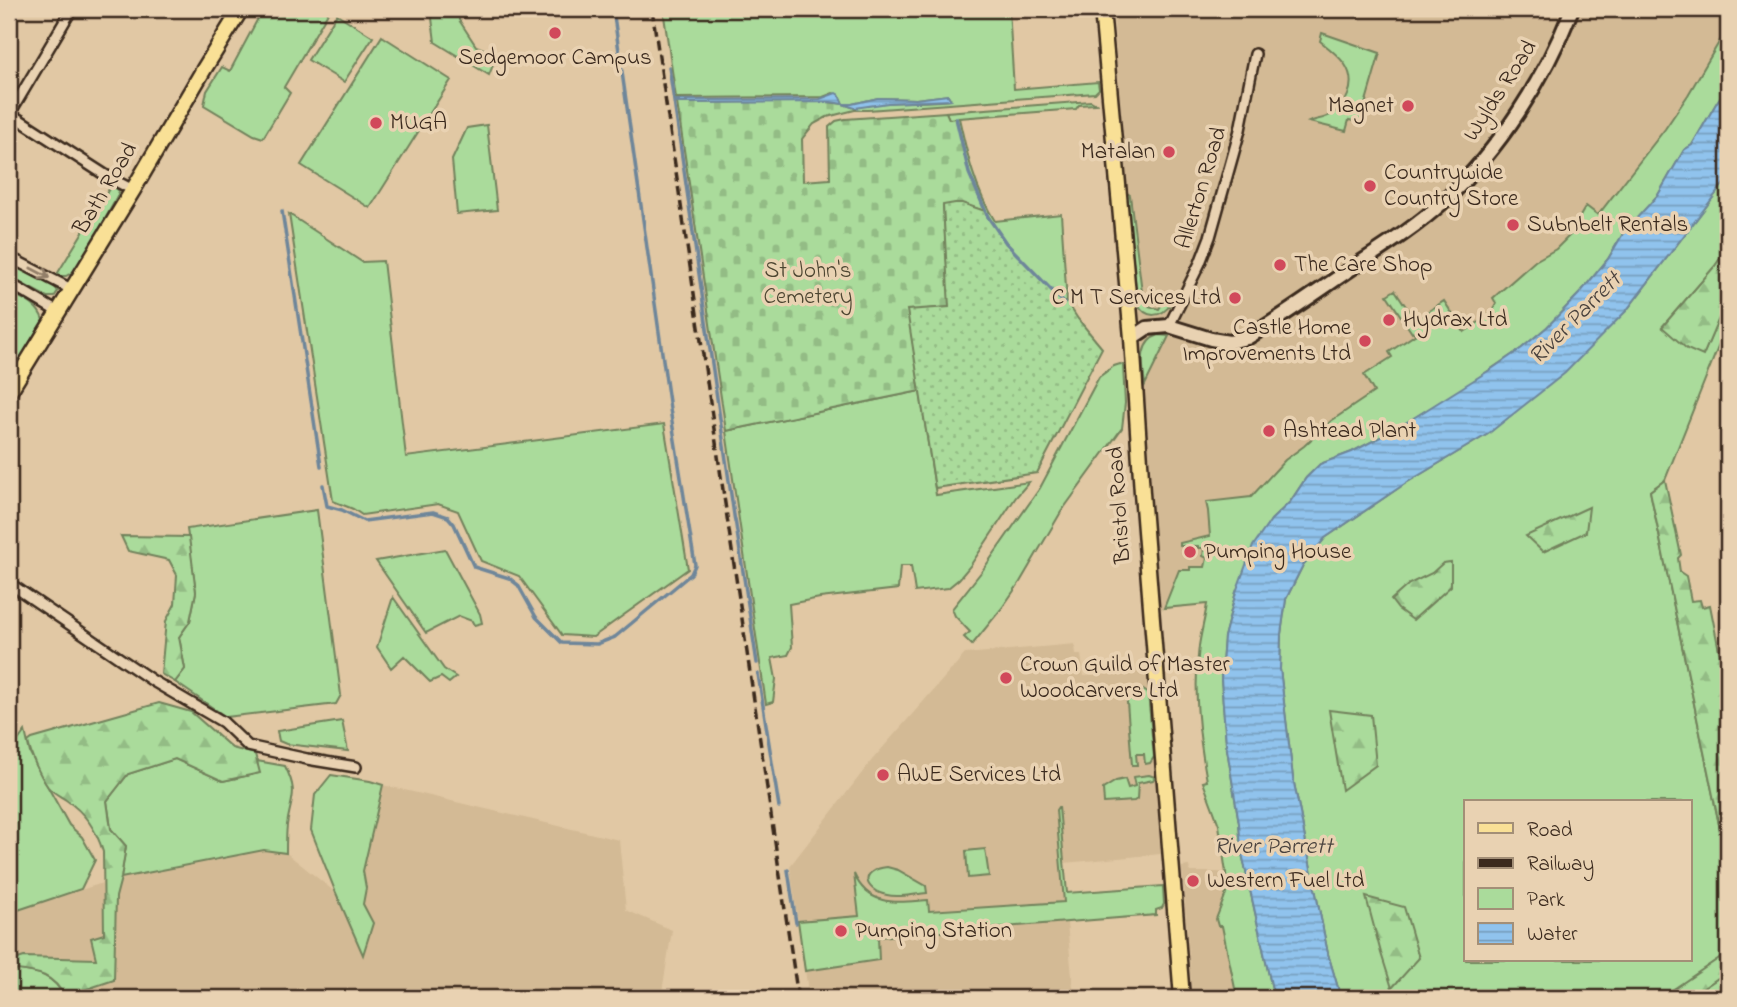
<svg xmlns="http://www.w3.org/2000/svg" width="1737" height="1007" font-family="'Indie Flower',sans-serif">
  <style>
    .built { fill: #d3ba95 }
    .green { fill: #aadb9b; stroke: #72825c; stroke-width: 2; fill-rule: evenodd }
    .forest { fill: url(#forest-firs); stroke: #72825c; stroke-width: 2 }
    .cemetery { fill: url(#cemetery-stones); stroke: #72825c; stroke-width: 2 }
    .garden { fill: url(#garden-dots); stroke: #72825c; stroke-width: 2 }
    .water { fill: url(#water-rules); stroke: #6e869a; stroke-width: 2 }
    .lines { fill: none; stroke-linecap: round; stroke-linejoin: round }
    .stream { stroke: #6e869a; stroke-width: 3.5 }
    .street-casing { stroke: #3b2a1e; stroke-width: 14 }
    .secondary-casing { stroke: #3b2a1e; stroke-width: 18 }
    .primary-casing { stroke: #3b2a1e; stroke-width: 19 }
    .street { stroke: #e9d2b2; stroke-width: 9 }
    .secondary { stroke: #e9d2b2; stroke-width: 12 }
    .primary { stroke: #f9e096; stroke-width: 14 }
    .rail { stroke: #3b2a1e; stroke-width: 3.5; stroke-dasharray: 10 5; stroke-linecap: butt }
    .oneway { stroke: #927e68 }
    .poi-dot { fill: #d1495b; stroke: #e9d2b2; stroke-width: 2.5 }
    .labels { text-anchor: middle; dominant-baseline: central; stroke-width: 7; stroke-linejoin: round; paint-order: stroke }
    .poi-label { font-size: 23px; fill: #3b2a1e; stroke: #e9d2b2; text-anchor: start }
    .street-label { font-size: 23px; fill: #3b2a1e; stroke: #e9d2b2 }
    .park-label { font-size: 23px; fill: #4c4531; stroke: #e9d2b2 }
    .water-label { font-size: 24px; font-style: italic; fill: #48413d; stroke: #e9d2b2 }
  </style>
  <defs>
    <pattern id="forest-firs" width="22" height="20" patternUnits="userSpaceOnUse" patternTransform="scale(1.75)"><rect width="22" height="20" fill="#aadb9b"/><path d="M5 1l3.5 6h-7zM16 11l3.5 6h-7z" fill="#93bc85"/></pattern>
    <pattern id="cemetery-stones" width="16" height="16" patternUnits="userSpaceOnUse" patternTransform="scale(1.75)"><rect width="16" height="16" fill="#aadb9b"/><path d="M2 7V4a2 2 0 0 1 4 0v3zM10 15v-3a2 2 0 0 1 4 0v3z" fill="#93bc85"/></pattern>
    <pattern id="garden-dots" width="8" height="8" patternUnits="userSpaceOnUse" patternTransform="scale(1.75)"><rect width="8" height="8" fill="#aadb9b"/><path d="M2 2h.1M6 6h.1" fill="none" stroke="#93bc85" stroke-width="1.8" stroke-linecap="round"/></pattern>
    <pattern id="water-rules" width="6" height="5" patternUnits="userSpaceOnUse" patternTransform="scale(1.75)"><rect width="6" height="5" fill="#90c3ed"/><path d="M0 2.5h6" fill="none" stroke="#779fbf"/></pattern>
  </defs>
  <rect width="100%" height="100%" fill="#e1c8a4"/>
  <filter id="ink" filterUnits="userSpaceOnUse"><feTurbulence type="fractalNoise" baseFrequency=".0143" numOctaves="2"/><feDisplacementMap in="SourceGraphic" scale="14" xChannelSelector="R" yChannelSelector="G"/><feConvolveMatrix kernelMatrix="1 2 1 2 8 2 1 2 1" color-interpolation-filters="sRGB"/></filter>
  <g filter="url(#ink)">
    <path class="built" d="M1113 9H1728V27L1688 95 1665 129 1597 215 1513 298 1464 333 1331 421 1268 476 1251 497 1208 604 1164 608 1162 609 1157 608Z
      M1075 644 1076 655H1081L1084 676 1155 670 1165 788 1156 790 1161 854 1064 863 1069 921 1067 923 1074 998H809L790 866 872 760 965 654Z
      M383 785 619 840 626 910 672 930 661 998H80L18 959 9 920V913L112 880 279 847 340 896H356Z
      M1189 866 1190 872H1217L1226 873 1227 891 1216 919 1222 926 1237 998H1192L1182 867Z"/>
    <path class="green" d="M263 9H330L284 87 290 93 263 138 254 135 204 105 207 91 222 67 230 71Z
      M439 9H459V20L476 46 491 52 493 65 489 75 435 42 432 18Z
      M663 9H1009L1014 89 1098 82 1099 89 1095 93 868 110H855V108C881 99 922 104 951 100L948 95 916 99 878 98 852 104H843L839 95 833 93 823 97 676 98Z
      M337 14 373 37 344 82 308 60Z
      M1728 27V86L1717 102 1692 145 1684 150 1658 195 1624 232 1608 259 1580 293 1547 327 1522 348 1469 384 1396 429 1352 452 1320 464 1306 478 1290 502 1271 520 1236 592 1224 637 1221 679 1226 743 1239 823 1241 849 1274 998H1237L1222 926H1218L1216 919 1227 891 1226 873 1219 825 1203 782 1207 781C1199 737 1193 691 1199 646 1201 632 1205 618 1207 604L1164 608 1179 570H1190V567H1205L1207 558 1203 556 1204 548H1198V546H1180V543L1210 536 1208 511 1206 502 1251 497 1285 460 1304 446 1331 421 1374 392 1364 375 1392 357 1389 352 1416 334 1414 332 1412 333 1387 295 1395 290 1415 320 1444 301 1464 332 1492 313 1496 303 1493 298 1535 261 1556 249 1577 228 1575 225 1586 206 1598 215 1665 129 1688 95Z
      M1322 33 1380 53 1360 122 1349 120 1346 131 1309 122C1316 119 1324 119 1330 115 1338 111 1345 103 1348 95 1358 70 1338 55 1320 41Z
      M382 36 451 80 370 208 301 165Z
      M1091 101 1096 104 1079 105 1076 109 959 118C967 154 975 190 995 221L1061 214 1067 302 1064 303 1006 243 995 228 978 198 969 173 956 118 949 120 946 112Z
      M487 125 497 210 457 214 452 160 467 128Z
      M1728 178V247L1715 266 1662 327 1703 355 1728 297V322L1665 480 1650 491 1728 868V887L1723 893 1728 917V941L1724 955 1669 993 1666 998H1341L1328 954 1293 778 1280 669 1281 634 1286 599 1303 565 1325 538 1406 483 1488 434 1626 311ZM1466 802H1690V960H1466Z
      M112 184 119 191 117 197 78 269 66 276H56Z
      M1127 193 1130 195 1143 300 1150 299 1149 306 1159 309 1163 302 1171 304C1161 318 1146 319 1138 304L1131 247Z
      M289 214 362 262 383 261 406 457 664 424 688 569 593 637 562 635 519 576 481 561 458 511 438 504 362 515 353 509 333 501Z
      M9 262 53 285 58 291 54 297H47L9 277Z
      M9 292C23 299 38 304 43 320L13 371 9 368V327L18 311 9 305Z
      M1159 335 1169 336 1145 385C1143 367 1137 342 1159 335Z
      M1120 364 1123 365 1125 403 1122 428 1061 512 1020 582 1002 608 972 645 964 637 970 632 955 616 952 609 982 571 1040 488 1099 377 1114 366Z
      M920 391 936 495 1029 482 1016 497 970 566 959 579 948 588 915 592 911 566H900L898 589 820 598 789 604 792 647 788 655 772 658 776 679 773 702 766 704 726 431Z
      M317 510 341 695 336 704 226 717 216 710H213V708L175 682 185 669 179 637 190 621 196 592 187 529Z
      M445 549 480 614 482 623 474 625 472 621 459 616 426 633 376 561Z
      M393 597 444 669 456 677 449 683 441 677 430 682 404 656 391 668 377 647Z
      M1138 689 1143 690 1148 693 1154 757 1150 763 1145 764 1144 754H1136L1137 765H1132L1126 690H1129L1131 699 1139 698Z
      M342 721 348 751 286 744 279 741 277 731Z
      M25 731 30 753 44 780 69 825 82 837 95 860 81 889 9 913V737L17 742Z
      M175 759 223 781 259 773 257 761 285 766C299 794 291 797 287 825 286 834 286 844 286 853L264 850 121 878 126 846 111 829 107 801 128 774Z
      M331 775 370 781 383 785 363 871 366 888 363 904 373 923 363 955 336 893 311 830 315 795Z
      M1149 775 1155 777 1153 780 1138 783 1137 799 1134 801 1104 803 1103 789 1116 781 1125 779 1128 788 1135 786 1133 777Z
      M1058 807H1059L1067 893 1163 886 1164 904 1162 908 1156 910V915L878 937 879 960 805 971 798 921 859 916 854 874C869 908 898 902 928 900L929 911 1064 902 1056 810Z
      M985 849 989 876 968 878 966 851Z
      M887 867 898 870 926 886 927 893C914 894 899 898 887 895 863 890 859 870 887 867Z
      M9 969C35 972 53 972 65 998H9Z
      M1728 971V998H1689Z"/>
    <path class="forest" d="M1728 247V297L1703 356 1687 349 1662 327 1715 266Z
      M1665 480 1681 555 1678 558 1680 572 1686 576 1691 601 1700 600 1702 607 1710 605 1728 696V868L1650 491Z
      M1589 507 1586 532 1543 552 1526 536Z
      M121 536 189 537 196 592 190 621 179 637 185 669 175 682 161 674 166 621 175 604 177 575 169 560 128 551Z
      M1451 562V586L1413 620 1398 609 1391 600 1409 584 1432 573 1443 563Z
      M159 703 191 712 232 748 255 754 260 773 223 781 175 759 128 774 107 801 111 829 126 846 121 878 116 897 114 980 84 990 86 998H65C53 972 35 972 9 969V954L17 956 18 959 24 957 96 959 91 938 104 934 103 852C97 831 84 812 66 800 60 796 52 792 48 787 40 776 31 756 28 742L32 739Z
      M1329 710 1371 715 1376 765 1342 790Z
      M1366 897 1404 907 1419 958 1392 988 1381 953Z
      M1728 941V971L1689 998H1666L1668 993 1724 955Z"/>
    <path class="cemetery" d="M820 101 843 104 855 108V110L827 117 814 124 802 139 803 181 830 179 829 127 836 121 845 119 946 112 949 119 956 118 969 173 985 211 975 208 943 206 950 307 908 311 920 391 726 431 677 103Z"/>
    <path class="garden" d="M955 203H962L985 211 1006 243 1064 303 1067 302 1078 319 1102 348 1037 473 935 488 907 310 949 307 943 205Z"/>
    <path class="water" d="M1728 86V178L1626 311 1565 373 1488 434 1406 483 1325 538 1303 565 1286 599 1281 634 1280 669 1293 778 1328 954 1341 998H1274L1241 849 1239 823 1226 743 1221 679 1224 637 1236 592 1253 546 1271 520 1290 502 1306 478 1320 464 1352 452 1396 429 1493 368 1522 348 1547 327 1580 293 1608 259 1624 232 1658 195 1684 150 1692 145 1717 102Z
      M836 93 839 95 843 104H852L878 98 916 99 948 95 951 100 888 103 855 108 843 104 831 102 677 103 676 100 820 99Z"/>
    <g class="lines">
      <path class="stream" d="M669 67 735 522
        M956 118 969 173 988 217 1006 243 1064 303
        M282 211 321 466
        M323 485 327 506 342 510 364 521 433 512 448 517 454 524 474 567 509 578 518 585 536 617 562 643 597 644 615 637 691 574 695 565 670 409 613 9
        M735 519 757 663
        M758 674 779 807
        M788 870 796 923"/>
      <g class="street-casing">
        <path id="street" d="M9 113 110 178 133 190
          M9 115 72 9
          M9 257 71 289
          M9 283 58 312
          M1169 326 1200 263 1210 237 1240 130 1255 54
          M9 583 153 681 223 722 248 746 307 759 356 767"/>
      </g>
      <g class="secondary-casing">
        <path id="secondary" d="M1132 338 1147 328 1169 326 1211 339 1229 342 1247 338C1285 315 1321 289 1358 264 1387 245 1417 226 1443 202 1500 149 1544 80 1572 9"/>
      </g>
      <g class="primary-casing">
        <path id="primary" d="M1102 9 1132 338 1142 493 1182 998
          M9 392 133 190 204 69 241 9"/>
      </g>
      <use href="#street" class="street"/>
      <use href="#secondary" class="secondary"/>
      <use href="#primary" class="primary"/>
      <path class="rail" d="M652 9 798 998"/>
    </g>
    <defs><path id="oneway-shaft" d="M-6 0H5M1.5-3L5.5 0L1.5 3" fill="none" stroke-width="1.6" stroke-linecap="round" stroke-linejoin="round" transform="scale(1.75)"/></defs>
    <use class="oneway" href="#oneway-shaft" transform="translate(40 273) rotate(28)"/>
  </g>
  <g class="poi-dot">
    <circle cx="555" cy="33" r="7"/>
    <circle cx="1408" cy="106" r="7"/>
    <circle cx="376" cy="123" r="7"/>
    <circle cx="1169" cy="152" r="7"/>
    <circle cx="1370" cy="186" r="7"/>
    <circle cx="1513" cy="225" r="7"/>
    <circle cx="1280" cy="265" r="7"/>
    <circle cx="1235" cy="298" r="7"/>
    <circle cx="1389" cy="320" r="7"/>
    <circle cx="1365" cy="341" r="7"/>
    <circle cx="1269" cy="431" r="7"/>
    <circle cx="1190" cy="552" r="7"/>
    <circle cx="1006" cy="678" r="7"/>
    <circle cx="883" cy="775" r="7"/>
    <circle cx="1193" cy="881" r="7"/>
    <circle cx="841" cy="931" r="7"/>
  </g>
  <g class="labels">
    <g class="poi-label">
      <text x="555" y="58" text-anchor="middle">Sedgemoor Campus</text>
      <text x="1394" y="106" text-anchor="end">Magnet</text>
      <text x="390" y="123">MUGA</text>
      <text x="1155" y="152" text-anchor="end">Matalan</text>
      <text x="1384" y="173">Countrywide<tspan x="1384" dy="26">Country Store</tspan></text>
      <text x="1527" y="225">Subnbelt Rentals</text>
      <text x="1294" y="265">The Care Shop</text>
      <text x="1221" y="298" text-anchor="end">C M T Services Ltd</text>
      <text x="1403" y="320">Hydrax Ltd</text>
      <text x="1351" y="328" text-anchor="end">Castle Home<tspan x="1351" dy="26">Improvements Ltd</tspan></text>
      <text x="1283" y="431">Ashtead Plant</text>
      <text x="1204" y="552">Pumping House</text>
      <text x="1020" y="665">Crown Guild of Master<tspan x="1020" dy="26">Woodcarvers Ltd</tspan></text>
      <text x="897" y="775">AWE Services Ltd</text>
      <text x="1207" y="881">Western Fuel Ltd</text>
      <text x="855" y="931">Pumping Station</text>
    </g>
    <g class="street-label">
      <text transform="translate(1501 91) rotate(-57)">Wylds Road</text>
      <text transform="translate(1202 188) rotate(-73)">Allerton Road</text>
      <text transform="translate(106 189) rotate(-59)">Bath Road</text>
      <text transform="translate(1120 505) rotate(-94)">Bristol Road</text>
    </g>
    <g class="park-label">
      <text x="808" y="271">St John's<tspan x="808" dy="26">Cemetery</tspan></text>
    </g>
    <g class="water-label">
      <text transform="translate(1576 319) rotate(-45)">River Parrett</text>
      <text x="1273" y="847">River Parrett</text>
    </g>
  </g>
  <rect width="1737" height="1007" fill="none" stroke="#e9d2b2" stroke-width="35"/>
  <rect x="18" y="18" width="1702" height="972" fill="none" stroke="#3b2a1e" stroke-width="2.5" filter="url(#ink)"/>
  <rect x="1464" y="800" width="228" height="161" fill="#e9d2b2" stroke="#a38f77" stroke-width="2"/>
  <rect x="1478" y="823" width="35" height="10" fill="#f9e096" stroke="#a38f77" stroke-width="2"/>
  <text x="1527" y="836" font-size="21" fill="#3b2a1e">Road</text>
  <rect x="1478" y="858" width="35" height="10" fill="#3b2a1e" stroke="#a38f77" stroke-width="2"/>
  <text x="1527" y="870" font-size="21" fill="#3b2a1e">Railway</text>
  <rect x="1478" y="888" width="35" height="21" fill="#aadb9b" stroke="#a38f77" stroke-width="2"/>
  <text x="1527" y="906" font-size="21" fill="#3b2a1e">Park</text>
  <rect x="1478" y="923" width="35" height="21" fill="url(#water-rules)" stroke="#a38f77" stroke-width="2"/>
  <text x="1527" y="940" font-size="21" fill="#3b2a1e">Water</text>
</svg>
